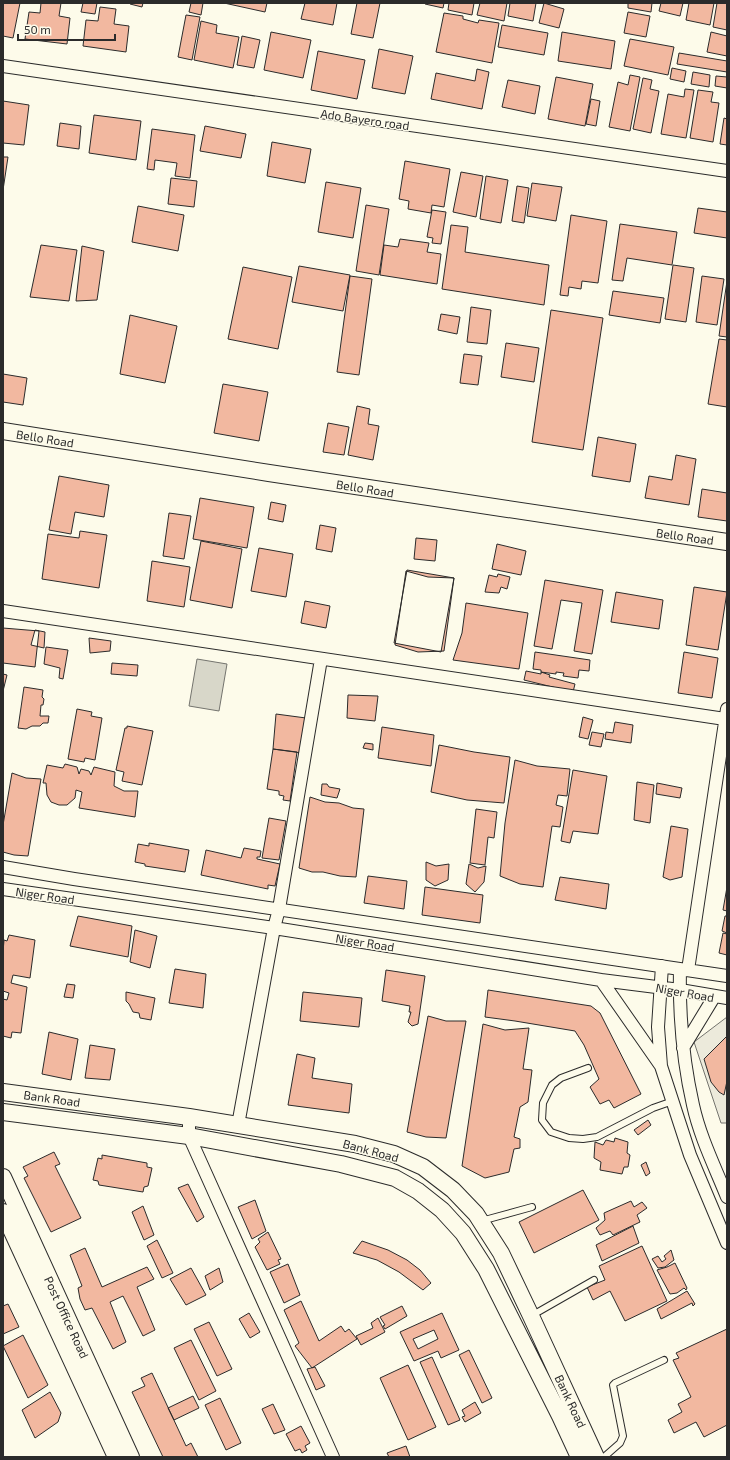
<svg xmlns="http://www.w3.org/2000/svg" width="730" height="1460" font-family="'Exo 2',sans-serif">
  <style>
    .parking { fill: #eceadb; stroke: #74746e }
    .water { fill: #d8d7c9; stroke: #74746e }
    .building { fill: #f2b8a0; stroke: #2b2b2b; fill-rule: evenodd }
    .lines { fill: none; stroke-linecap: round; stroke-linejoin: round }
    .lane-casing { stroke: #2b2b2b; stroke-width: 8 }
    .street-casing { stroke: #2b2b2b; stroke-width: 14 }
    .secondary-casing { stroke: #2b2b2b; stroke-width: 18 }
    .lane { stroke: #fdfbea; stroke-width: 6 }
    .street { stroke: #fdfbea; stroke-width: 12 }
    .secondary { stroke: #fdfbea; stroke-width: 16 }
    .labels { text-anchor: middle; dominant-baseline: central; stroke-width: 3; stroke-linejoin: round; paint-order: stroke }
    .street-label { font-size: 12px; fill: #2b2b2b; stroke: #fdfbea }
  </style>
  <rect width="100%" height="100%" fill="#fdfbea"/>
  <path class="parking" d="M727 1017V1123H721L694 1042Z"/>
  <path class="water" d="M197 659 227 664 219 711 189 706Z"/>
  <path class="building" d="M3 3H20L13 38 3 36Z
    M41 3H61L59 16 70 18 67 44 25 39 29 12 40 13Z
    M83 3H97L95 14 81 12Z
    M131 3H143L142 7 130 4Z
    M191 3H203L201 15 189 12Z
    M224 3H267L265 12Z
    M305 3H337L333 25 301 19Z
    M357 3H380L373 38 351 34Z
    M425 3H444L443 8 425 4Z
    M449 3H474L472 15 448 10Z
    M480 3H507L504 21 477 15Z
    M510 3H536L533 21 508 16Z
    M544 3 564 9 559 28 539 23Z
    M628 3H652L651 12 628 8Z
    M661 3H683L680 16 659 11Z
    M689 3H714L710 25 686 20Z
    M717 3H727V30L713 27Z
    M100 7 116 9 114 24 129 26 126 52 83 46 86 20 98 21Z
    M628 12 650 16 646 37 624 33Z
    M444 13 463 16V19L478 23 479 20 499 23 492 63 436 52Z
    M186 15 200 17 192 60 178 57Z
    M201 21 217 25 216 33 239 37 233 68 194 60Z
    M502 25 548 33 544 55 498 47Z
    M271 32 311 40 303 78 264 70Z
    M562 32 615 41 611 69 558 61Z
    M711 32 727 36V56L707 52Z
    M242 36 260 40 254 68 237 65Z
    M630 39 674 47 668 75 624 66Z
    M379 49 413 56 405 94 372 88Z
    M318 51 365 60 357 99 311 90Z
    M679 53 727 61V72L677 64Z
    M672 68 686 71 684 82 670 79Z
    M477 69 489 72 482 109 431 99 436 73 475 81Z
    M693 72 710 75 709 87 691 84Z
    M630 75 640 77 630 131 609 127 618 82 628 85Z
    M716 76 727 77V88L715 86Z
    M556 77 593 84 585 126 548 119Z
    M643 78 652 80 650 89 659 91 651 133 633 129Z
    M508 80 540 86 535 114 502 107Z
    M685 89 694 90 686 138 661 134 668 94 684 97Z
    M698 90 713 92 711 102 719 103 713 142 690 138Z
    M591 99 600 101 596 126 586 124Z
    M3 101 29 105 24 145 3 143Z
    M94 115 141 121 136 160 89 153Z
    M724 118 727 119V145L720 144Z
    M60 123 81 126 79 149 57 146Z
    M205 126 246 134 241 158 200 151Z
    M152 129 195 135 190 178 175 176 177 163 155 160 154 170 147 169Z
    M272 142 311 149 305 183 267 176Z
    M3 157H8L3 190Z
    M405 161 450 169 444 207 432 205 431 213 408 209 409 201 399 199Z
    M461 172 483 176 476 217 453 212Z
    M486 176 508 180 501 223 480 219Z
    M171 178 197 181 194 207 168 204Z
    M326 182 361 188 353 238 318 232Z
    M532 183 562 187 556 221 527 216Z
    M517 186 529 188 524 223 512 221Z
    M366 205 389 209 379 275 356 271Z
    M138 206 184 215 178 251 132 242Z
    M698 208 727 212V238L694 233Z
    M432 210 446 212 441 244 432 243 433 238 427 237Z
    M571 215 607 221 598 283 582 281 581 289 569 287 568 296 560 295Z
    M620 224 677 232 672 265 627 258 623 281 612 280Z
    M451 225 468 227 465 252 549 265 544 305 442 289Z
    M400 239 429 243 427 252 441 254 437 284 380 275 384 245 398 247Z
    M41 245 77 250 69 301 30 297Z
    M82 246 104 251 97 300 76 301Z
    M673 265 694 268 686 322 665 319Z
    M299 266 350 275 343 311 292 302Z
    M243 267 292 277 278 349 228 339Z
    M350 276 372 279 359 375 337 372Z
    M702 276 724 279 717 325 696 322Z
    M727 281V337L719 336Z
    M613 291 664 298 660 323 609 315Z
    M471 307 491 310 487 344 467 342Z
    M551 310 603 318 583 450 532 442Z
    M441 314 460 317 457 334 438 330Z
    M130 315 177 326 165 383 120 374Z
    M719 339 727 340V407L708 404Z
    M506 343 539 348 534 382 501 377Z
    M464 354 482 356 478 385 460 383Z
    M3 374 27 378 23 405 3 402Z
    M223 384 268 392 259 441 214 433Z
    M357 406 370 409 368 424 379 426 373 460 348 455Z
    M328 423 349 427 344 455 323 452Z
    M598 437 636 444 630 482 592 476Z
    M676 455 696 459 689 505 645 498 649 476 672 480Z
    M59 476 109 485 104 517 75 512 71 534 49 530Z
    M702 489 727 493V521L698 517Z
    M200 498 254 507 247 548 193 539Z
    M271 502 286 505 283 522 268 519Z
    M169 513 191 516 184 559 163 556Z
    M320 525 336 528 332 552 316 549Z
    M80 531 107 535 99 588 42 579 48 534 79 538Z
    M416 538 437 540 435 561 414 559Z
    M201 541 242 549 232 608 190 600Z
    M497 544 526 551 521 575 492 569Z
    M259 548 293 554 286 597 251 591Z
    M152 561 190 567 184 607 147 601Z
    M407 570 454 578 441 652 394 643Z
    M406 571 428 577 454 578 444 651 418 652 395 645Z
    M498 574 510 577 507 589 501 587 499 593 485 592 489 575 497 577Z
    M545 580 603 590 592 654 574 651 582 603 561 600 552 649 534 646Z
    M694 587 727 592 718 650 686 645Z
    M616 592 663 600 659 629 611 622Z
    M305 601 330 606 326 628 301 623Z
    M466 603 528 613 519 669 453 660 462 633Z
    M3 628 39 631 35 667 3 663Z
    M35 630 45 632 44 648 31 645Z
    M89 638 111 641 110 651 90 653Z
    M46 647 68 650 63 679 59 678 60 668 44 664Z
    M535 652 590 660 589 671 579 670 578 678 563 676 564 673 556 672V674L541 672V670L533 669Z
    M684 652 718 658 712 698 678 693Z
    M112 663 138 665 137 676 111 674Z
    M526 671 541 674V672L550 675 549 677 575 684 573 692 524 680Z
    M3 674 7 675 3 691Z
    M24 687 43 690 42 697 44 699 43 705H41L40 716H49L48 723H43L40 726H32L26 729 18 728Z
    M348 695 378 696 375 721 347 718Z
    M77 709 92 712 91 716 102 718 95 760 85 758 84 762 68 759Z
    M276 714 306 718 302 753 273 749Z
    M583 717 593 720 588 739 579 737Z
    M615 722 633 725 631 743 605 739 606 732 613 733Z
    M127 726 153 731 142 785 122 781 124 772 116 770 125 728H127Z
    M382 727 434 735 431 766 378 758Z
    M592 732 604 734 601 747 589 745Z
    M365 743 373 744V750L363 748Z
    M439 745 474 752 510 757 504 803 467 800 431 792Z
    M273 749 297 752 290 801 283 800 284 796 279 795V791L267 789Z
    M515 760 537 766 570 769 567 796 558 795 556 805 563 807 560 827 552 826 543 887 520 884 500 876 505 823Z
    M65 764 77 767 79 774 81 769 89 771 91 775 94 767 115 772 114 786 124 791H138L135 817 79 808 82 792 76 790 75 798 67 805H59L51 802 47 795 46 783H43L47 765 63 768Z
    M573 770 607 776 598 834 573 831 570 843 561 841Z
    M12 773 26 778 41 779 28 856 14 855 3 852V825Z
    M637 782 654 785 650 823 634 820Z
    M657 783 682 788 680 798 656 794Z
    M322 784H327L329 787 340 789 337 798 321 795Z
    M310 797 325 802 339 803 353 808 364 809 356 877 340 876 323 872H312L299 868Z
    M476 809 497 812 494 838 488 837 485 865 470 863Z
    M269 818 286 821 279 860 262 858Z
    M671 826 688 829 682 877 670 880 663 877Z
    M149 843 189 850 185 872 145 866V864L135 862 138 844 149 846Z
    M244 848 261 851 260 857H257V859L280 864 275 886 268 885V889L201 875 206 850 241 858Z
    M426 862 436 866 449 864 448 880 435 886 426 880Z
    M469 864 478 868 486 866 484 882 475 892 466 884Z
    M368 876 407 881 404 909 364 903Z
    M560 877 609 884 606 909 555 900Z
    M425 887 483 895 480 923 422 915Z
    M727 887V911L723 910Z
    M78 916 132 926 128 957 70 946Z
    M725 916H727V933L722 931Z
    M135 930 157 936 150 968 130 962Z
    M723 933 727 934V955L719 953Z
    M9 935 35 940 30 978 13 975 11 983 27 987 21 1033 12 1032 11 1038 3 1036V999L7 1000 9 993 3 991V952L4 940 7 941Z
    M175 969 206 974 203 1008 169 1003Z
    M386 970 425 976 418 1024 412 1026 408 1022 411 1012H409L410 1006 382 1001Z
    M67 984 75 985 73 998 64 997Z
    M488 990 591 1006 600 1013 641 1094 614 1108 609 1100 600 1104 590 1087 599 1079 584 1045 575 1031 515 1021 485 1017Z
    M126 992 155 998 151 1020 140 1018 139 1013 133 1012 129 1004 126 1001Z
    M303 992 362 998 359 1027 300 1021Z
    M428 1016 446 1021H466L446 1138 426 1137 407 1132Z
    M483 1024 505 1030 529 1028 523 1069 532 1070 528 1102 520 1107 514 1137 520 1139V1148L514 1149 509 1172 485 1178 462 1166Z
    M49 1032 78 1039 71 1080 42 1074Z
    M727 1036V1081L724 1095 719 1092 711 1082 704 1059Z
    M90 1045 115 1049 110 1080 85 1078Z
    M297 1054 315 1058 312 1078 352 1084 349 1113 288 1105Z
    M648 1120 651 1125 638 1135 634 1130Z
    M615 1138 628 1142 627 1153 630 1155 628 1167H624L622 1174 600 1170 601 1162 594 1158 595 1142 603 1145 606 1140 614 1142Z
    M54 1152 60 1164 55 1166 81 1218 51 1232 24 1178 28 1176 23 1167Z
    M102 1155 147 1163V1167L152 1168 148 1186 144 1187 143 1192 99 1185 98 1181 93 1180 98 1158 102 1159Z
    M646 1162 650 1173 646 1176 641 1165Z
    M188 1184 204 1217 197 1222 178 1188Z
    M583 1190 599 1220 534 1253 519 1222Z
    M255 1200 266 1231 252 1239 238 1207Z
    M631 1201 634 1207 642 1202 647 1208 637 1215 640 1222 613 1235 610 1231 600 1235 596 1228 605 1220 604 1213Z
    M143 1206 154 1235 144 1240 132 1212Z
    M633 1226 639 1243 602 1261 596 1245Z
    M268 1232 281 1259 278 1260 280 1264 267 1270 255 1247 260 1242 258 1239Z
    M157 1240 173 1273 162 1278 147 1246Z
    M362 1241 388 1250 407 1260 420 1270 431 1283 423 1290 399 1272 377 1260 353 1253Z
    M642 1246 667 1301 625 1321 610 1291 593 1300 587 1287 605 1280 599 1266Z
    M85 1248 102 1287 147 1267 154 1279 137 1287 155 1330 143 1336 123 1296 110 1302 126 1342 113 1349 92 1308 85 1310 80 1299 78 1288 82 1286 70 1255Z
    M671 1250 674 1260 665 1267 658 1268 652 1259 658 1256 662 1262 666 1259 664 1256Z
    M675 1263 687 1288 686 1290 684 1288 677 1293 670 1294 657 1270 667 1267Z
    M288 1264 300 1295 284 1303 270 1272Z
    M191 1268 206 1295 186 1305 170 1279Z
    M219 1268 223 1282 210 1290 205 1276Z
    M687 1291 695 1304 693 1306 692 1303 661 1319 657 1309Z
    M301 1301 319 1341 341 1326 345 1332 349 1329 357 1339 312 1368 295 1346 299 1343 284 1310Z
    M8 1304 19 1327 3 1334V1306Z
    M402 1306 407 1316 385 1329 383 1326 385 1325 380 1317Z
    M249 1313 260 1332 250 1338 239 1319Z
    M442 1313 459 1350 441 1358 438 1351 414 1361 400 1332ZM434 1330 438 1339 418 1349 413 1339Z
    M378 1318 385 1332 361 1345 356 1336 373 1328 371 1323Z
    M209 1322 232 1369 217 1376 194 1329Z
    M727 1329V1425L704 1437 696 1422 674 1433 668 1420 682 1412 678 1404 691 1397 673 1360 679 1358 676 1353Z
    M23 1335 48 1385 28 1398 3 1346Z
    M191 1340 216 1391 199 1400 174 1348Z
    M469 1350 492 1398 482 1403 459 1355Z
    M432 1357 460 1420 448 1425 420 1362Z
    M408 1365 436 1427 408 1440 380 1378Z
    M315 1367 325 1386 316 1390 307 1369Z
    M152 1373 186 1446 191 1443 198 1457H163L132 1392 145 1386 141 1378Z
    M50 1392 61 1413 58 1422 35 1438 22 1410Z
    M193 1396 199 1408 174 1420 168 1408Z
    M220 1398 241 1443 226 1450 205 1405Z
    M475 1402 481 1413 465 1422 462 1417 465 1416 462 1410Z
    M273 1404 285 1430 274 1434 262 1409Z
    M301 1426 310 1443 305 1446 307 1450 302 1453 300 1449 295 1451 286 1434Z
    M406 1446 410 1457H389L387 1453Z"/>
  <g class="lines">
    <g class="lane-casing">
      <path id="lane" d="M588 1068 561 1078 552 1085 543 1103 542 1120 551 1132 569 1138 583 1139 597 1137 653 1108 673 1101
        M481 1221 532 1207
        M531 1316 594 1280
        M604 1457 620 1443 623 1436 613 1385 615 1383 664 1360"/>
    </g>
    <g class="street-casing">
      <path id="street" d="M3 66 727 171
        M3 611 725 719
        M3 867 74 879 727 976
        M3 889 274 928 601 980 680 990 727 998
        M662 966 658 1027 661 1066 690 1155 727 1243
        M680 969C679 1015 683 1061 693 1105 700 1137 715 1167 727 1197
        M688 970 727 709
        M601 980 661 1066
        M683 1048 714 997
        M189 1117V1136L333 1457
        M238 1125 274 928 279 909 321 659"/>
    </g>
    <g class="secondary-casing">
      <path id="secondary" d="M3 431 269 473 727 542
        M3 1092 189 1117 355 1144 394 1154 423 1167 453 1190 476 1214 501 1253 531 1316 596 1457
        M3 1112 189 1136 341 1164 395 1178 418 1191 442 1210 463 1233 486 1269 560 1416 579 1457
        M3 1177 131 1457
        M3 1212 116 1457"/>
    </g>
    <use href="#lane" class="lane"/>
    <use href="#street" class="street"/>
    <use href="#secondary" class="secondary"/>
  </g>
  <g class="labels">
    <g class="street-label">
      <text transform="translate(365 119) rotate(8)">Ado Bayero road</text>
      <text transform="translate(45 438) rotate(9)">Bello Road</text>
      <text transform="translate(365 488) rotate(9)">Bello Road</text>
      <text transform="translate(685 536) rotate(8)">Bello Road</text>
      <text transform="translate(45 895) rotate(8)">Niger Road</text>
      <text transform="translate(365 942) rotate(9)">Niger Road</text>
      <text transform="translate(685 992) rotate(10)">Niger Road</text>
      <text transform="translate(52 1098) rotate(8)">Bank Road</text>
      <text transform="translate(371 1150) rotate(15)">Bank Road</text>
      <text transform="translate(67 1317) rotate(65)">Post Office Road</text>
      <text transform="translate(571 1401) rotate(65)">Bank Road</text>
    </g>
  </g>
  <rect width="730" height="1460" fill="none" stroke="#2b2b2b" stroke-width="8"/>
  <path d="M18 34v6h97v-6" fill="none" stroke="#2b2b2b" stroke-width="2"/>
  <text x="24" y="34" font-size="12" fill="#2b2b2b" stroke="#fdfbea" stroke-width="3" paint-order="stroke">50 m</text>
</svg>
